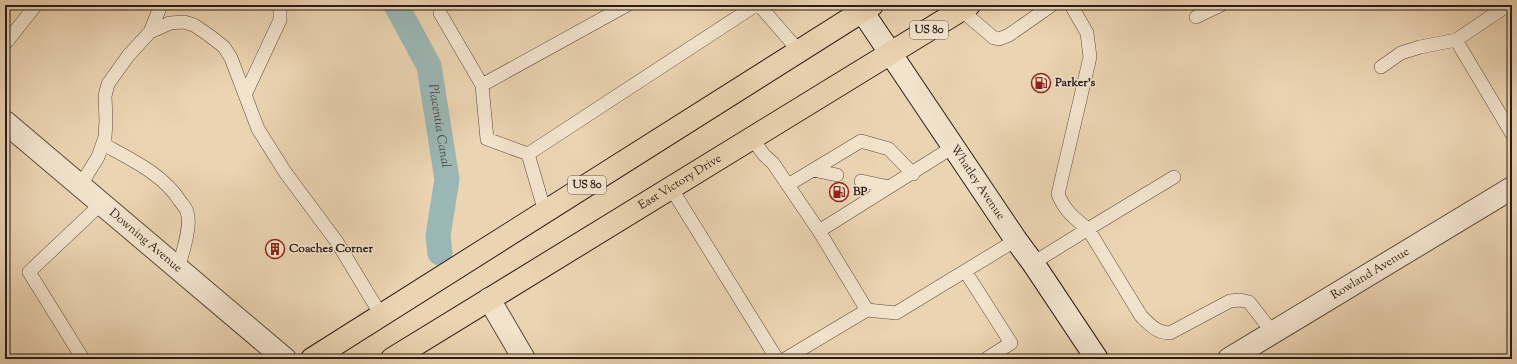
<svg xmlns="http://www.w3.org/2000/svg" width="1517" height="364" font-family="'Sorts Mill Goudy',serif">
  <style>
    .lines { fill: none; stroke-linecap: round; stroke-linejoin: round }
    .canal { stroke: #9bb7b5; stroke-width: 25 }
    .lane-casing { stroke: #5a4b3e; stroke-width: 14 }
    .street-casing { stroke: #5a4b3e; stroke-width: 24 }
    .secondary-casing { stroke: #291d17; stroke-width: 24 }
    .primary-casing { stroke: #291d17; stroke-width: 24 }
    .lane { stroke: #f2e3cd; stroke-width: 13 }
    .street { stroke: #f2e3cd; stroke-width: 22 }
    .secondary { stroke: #f2e3cd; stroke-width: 22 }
    .primary { stroke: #ebd4b2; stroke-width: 22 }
    .labels { text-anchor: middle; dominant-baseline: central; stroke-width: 3; stroke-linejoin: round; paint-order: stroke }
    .shield { fill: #f2e3cd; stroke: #65584e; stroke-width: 1 }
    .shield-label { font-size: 11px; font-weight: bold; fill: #291d17 }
    .poi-label { font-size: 12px; font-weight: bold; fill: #291d17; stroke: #f2e3cd; text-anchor: start }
    .street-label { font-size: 12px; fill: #291d17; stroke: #f2e3cd }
    .water-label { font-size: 13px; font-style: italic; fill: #4b4b46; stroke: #f2e3cd }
  </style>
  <rect width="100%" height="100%" fill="#ebd4b2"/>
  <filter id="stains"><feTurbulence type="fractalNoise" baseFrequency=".005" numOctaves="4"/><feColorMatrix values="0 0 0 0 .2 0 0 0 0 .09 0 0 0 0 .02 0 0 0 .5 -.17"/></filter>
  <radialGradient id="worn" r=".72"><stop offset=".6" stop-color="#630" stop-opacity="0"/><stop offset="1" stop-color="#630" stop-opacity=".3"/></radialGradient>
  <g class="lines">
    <path class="canal" id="s1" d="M396 5 429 66 447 179 438 236 440 253"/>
    <g class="lane-casing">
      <path id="lane" d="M759 5 799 51
        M1071 5 1087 33 1090 57 1058 194C1064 210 1075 219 1088 229L1174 177
        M1508 5 1456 40 1512 134
        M961 10 994 38 999 39 1009 35 1052 5
        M440 13 482 85 487 139 528 154
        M1196 17 1221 5
        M150 32 161 5
        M5 44 36 5
        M1381 67 1401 53 1420 47 1456 40
        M482 85 627 5
        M245 95 280 20V5
        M752 138 764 155 773 163 819 231 953 147
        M103 144C130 159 163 174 180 201 182 204 186 208 187 212 192 226 182 254 178 269
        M813 170 837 175
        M861 181 889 187
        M788 185 861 141 889 149 913 174
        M80 186 98 157 105 137 106 121 105 96 108 84 128 56 150 32 170 23 184 22 194 25 210 36 224 47 231 58 258 129 285 172 337 242 381 315
        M671 188 777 359
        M545 212 528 154 756 5
        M819 231 867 310
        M1033 263 1088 229 1141 316C1150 325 1157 333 1170 333L1230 301 1240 300 1249 302 1273 333
        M965 271 1011 343 986 359
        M83 359 29 272 101 204
        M785 359 867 310 896 313 1016 240"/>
    </g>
    <g class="street-casing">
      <g id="street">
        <path id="s2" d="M5 122 285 359"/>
        <path d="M489 299 524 359"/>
        <path id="s3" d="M1229 359 1512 188"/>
      </g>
    </g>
    <g class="secondary-casing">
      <g id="secondary">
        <path id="s4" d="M858 5 1016 240 1033 263 1097 359"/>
      </g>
    </g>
    <g class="primary-casing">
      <g id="primary">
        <path d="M312 359 872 5"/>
        <path id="s5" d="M392 359 969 5"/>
      </g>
    </g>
    <use href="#lane" class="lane"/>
    <use href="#street" class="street"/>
    <use href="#secondary" class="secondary"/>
    <use href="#primary" class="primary"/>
  </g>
  <defs>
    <g id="fuel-ring" transform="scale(1)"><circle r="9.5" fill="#f2e3cd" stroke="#8f2418" stroke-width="1.5"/><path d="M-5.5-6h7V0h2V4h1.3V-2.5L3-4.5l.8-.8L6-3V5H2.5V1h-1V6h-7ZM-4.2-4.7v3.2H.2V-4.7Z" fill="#8f2418"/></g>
    <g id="building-ring" transform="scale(1)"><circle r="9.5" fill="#f2e3cd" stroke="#8f2418" stroke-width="1.5"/><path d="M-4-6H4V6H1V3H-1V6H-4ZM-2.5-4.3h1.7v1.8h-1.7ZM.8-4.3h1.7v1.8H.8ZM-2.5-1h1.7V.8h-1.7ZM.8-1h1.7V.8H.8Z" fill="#8f2418"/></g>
  </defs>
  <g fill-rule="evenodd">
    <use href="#fuel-ring" x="1041" y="83"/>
    <use href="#fuel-ring" x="839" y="192"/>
    <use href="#building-ring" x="275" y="249"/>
  </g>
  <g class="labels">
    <g class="shield">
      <rect x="910" y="21" width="38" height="18" rx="3"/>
      <rect x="568" y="176" width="38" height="18" rx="3"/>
    </g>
    <g class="shield-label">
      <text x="929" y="30">US 80</text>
      <text x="587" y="185">US 80</text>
    </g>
    <g class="poi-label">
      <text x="1055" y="83">Parker's</text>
      <text x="853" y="192">BP</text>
      <text x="289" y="249">Coaches Corner</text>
    </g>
    <g class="street-label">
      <text stroke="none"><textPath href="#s5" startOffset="338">East Victory Drive</textPath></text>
      <text stroke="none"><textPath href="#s4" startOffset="214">Whatley Avenue</textPath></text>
      <text stroke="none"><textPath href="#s2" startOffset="184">Downing Avenue</textPath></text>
      <text stroke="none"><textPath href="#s3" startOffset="165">Rowland Avenue</textPath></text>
    </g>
    <g class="water-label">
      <text stroke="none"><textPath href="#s1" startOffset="130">Placentia Canal</textPath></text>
    </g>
  </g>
  <rect width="1517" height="364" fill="none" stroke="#ebd4b2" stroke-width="20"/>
  <rect x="6" y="6" width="1505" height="352" fill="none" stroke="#291d17" stroke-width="2"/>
  <rect x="10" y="10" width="1497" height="344" fill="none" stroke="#291d17"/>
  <rect width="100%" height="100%" filter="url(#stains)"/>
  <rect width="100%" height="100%" fill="url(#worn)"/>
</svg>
